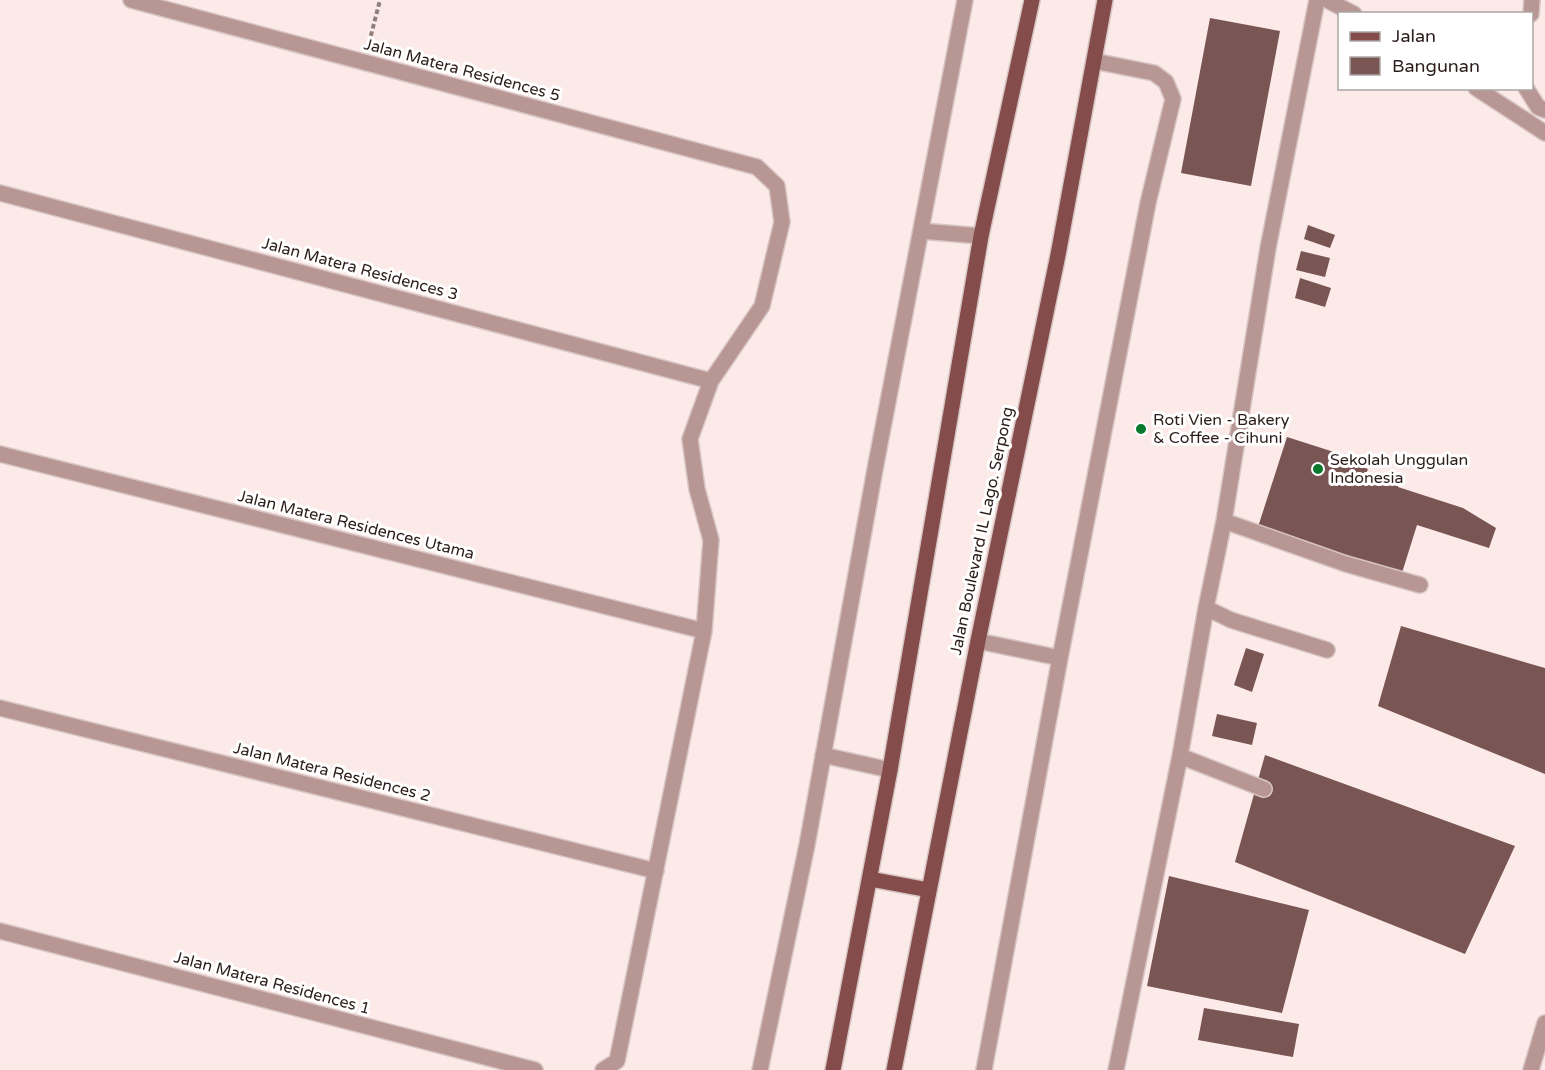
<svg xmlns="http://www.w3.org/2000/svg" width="1545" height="1070" font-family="'Varela Round',sans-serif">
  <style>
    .building { fill: #795553 }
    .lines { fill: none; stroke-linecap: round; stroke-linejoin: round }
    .minor-casing { stroke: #d7c5c4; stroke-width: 18 }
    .major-casing { stroke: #d7c5c4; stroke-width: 18 }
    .path { stroke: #8f7f7e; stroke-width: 4; stroke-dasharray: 4.5 3; stroke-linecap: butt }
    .minor { stroke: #b79693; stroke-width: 15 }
    .major { stroke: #844c4a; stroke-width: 15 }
    .poi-dot { fill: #0a792d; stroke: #fff; stroke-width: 2 }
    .labels { text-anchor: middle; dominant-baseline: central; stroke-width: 6; stroke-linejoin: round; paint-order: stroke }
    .street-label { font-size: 16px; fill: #2c1d1c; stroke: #fff }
    .poi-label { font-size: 16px; fill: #2c1d1c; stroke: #fff; text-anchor: start }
  </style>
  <rect width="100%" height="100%" fill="#fceae9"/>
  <path class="building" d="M1210 18 1280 31 1251 186 1181 173Z
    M1308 225 1335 235 1330 248 1304 239Z
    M1301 251 1330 258 1325 277 1296 270Z
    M1300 278 1331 288 1325 307 1295 298Z
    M1287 437 1334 452 1333 457 1368 469 1366 474 1399 484 1398 487 1463 508 1496 528 1489 548 1417 525 1401 576 1257 530Z
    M1401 626 1545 668V774L1378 706Z
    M1246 648 1264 654 1252 692 1234 685Z
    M1217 714 1257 723 1252 745 1212 736Z
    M1265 755 1515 846 1465 954 1235 862Z
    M1169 876 1309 910 1282 1013 1147 986Z
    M1204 1008 1299 1024 1293 1057 1198 1040Z"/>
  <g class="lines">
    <g class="minor-casing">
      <path id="minor" d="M131 0 757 167 777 186 782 222 762 306 711 381 690 439 697 489 711 540 704 631 617 1061 603 1070
        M1327 0 1354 14
        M1531 14 1532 0
        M1476 88 1545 133
        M1526 88 1538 107 1545 110
        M0 193 711 381
        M921 231 981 236
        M0 454 704 631
        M1224 521 1346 564 1420 585
        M1206 608 1231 620 1327 650
        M978 641 1060 658 1148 203 1173 99 1166 82 1154 73 1094 61
        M0 708 656 871
        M823 755 890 770
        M1180 756 1264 789
        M0 931 535 1070
        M760 1070 807 845 876 464 965 0
        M984 1070 1060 658
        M1116 1070 1180 756 1206 608 1224 521 1268 248 1317 0
        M1531 1070 1545 1023"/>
    </g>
    <g class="major-casing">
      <path id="major" d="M870 879 929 890
        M833 1070 890 770 981 236 1032 0
        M894 1070 978 641 1058 255 1105 0"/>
    </g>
    <path class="path" d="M369 43 380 0"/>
    <use href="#minor" class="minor"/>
    <use href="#major" class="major"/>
  </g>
  <g class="poi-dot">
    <circle cx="1141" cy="429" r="6"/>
    <circle cx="1318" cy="469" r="6"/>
  </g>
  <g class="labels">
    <g class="street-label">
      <text transform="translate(462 70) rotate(15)">Jalan Matera Residences 5</text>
      <text transform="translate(360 269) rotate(15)">Jalan Matera Residences 3</text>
      <text transform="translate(356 525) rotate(14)">Jalan Matera Residences Utama</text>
      <text transform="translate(982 531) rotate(-78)">Jalan Boulevard IL Lago. Serpong</text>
      <text transform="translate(332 772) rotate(14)">Jalan Matera Residences 2</text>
      <text transform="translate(272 983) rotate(15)">Jalan Matera Residences 1</text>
    </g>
    <g class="poi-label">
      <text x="1153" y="420">Roti Vien - Bakery<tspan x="1153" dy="18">&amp; Coffee - Cihuni</tspan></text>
      <text x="1330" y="460">Sekolah Unggulan<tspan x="1330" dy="18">Indonesia</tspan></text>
    </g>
  </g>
  <rect x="1338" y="12" width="195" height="78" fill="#ffffff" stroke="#aba5a4" stroke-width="1.5"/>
  <rect x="1350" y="32" width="30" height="9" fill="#844c4a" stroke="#aba5a4" stroke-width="1.5"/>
  <text x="1392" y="42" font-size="18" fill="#2c1d1c">Jalan</text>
  <rect x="1350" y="57" width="30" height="18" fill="#795553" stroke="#aba5a4" stroke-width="1.5"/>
  <text x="1392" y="72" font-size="18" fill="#2c1d1c">Bangunan</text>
</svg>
